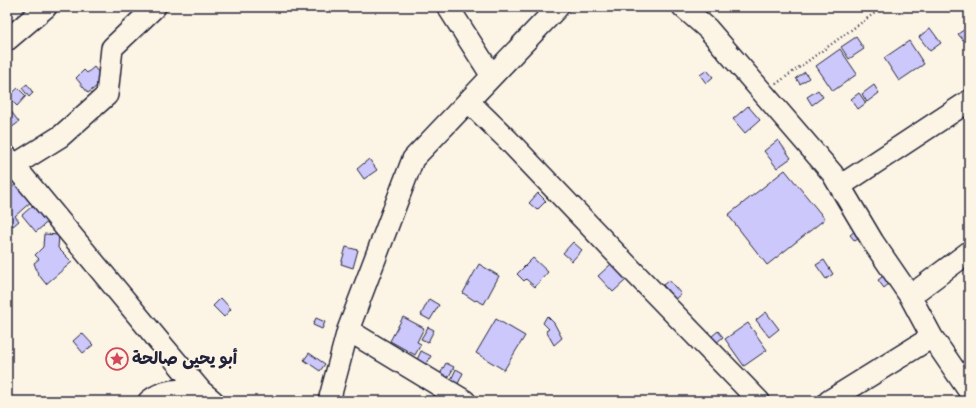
<svg xmlns="http://www.w3.org/2000/svg" width="976" height="408" font-family="'Indie Flower','Playpen Sans Arabic',sans-serif">
  <style>
    .building { fill: #ccc8fb; stroke: #22223b }
    .lines { fill: none; stroke-linecap: round; stroke-linejoin: round }
    .minor-casing { stroke: #22223b; stroke-width: 24 }
    .path { stroke: #22223b; stroke-width: 2.5; stroke-dasharray: 1 3; stroke-linecap: butt }
    .minor { stroke: #fcf5e5; stroke-width: 21 }
    .labels { text-anchor: middle; dominant-baseline: central; stroke-width: 3.5; stroke-linejoin: round; paint-order: stroke }
    .poi-label { font-size: 17px; font-weight: bold; fill: #22223b; stroke: #fcf5e5; text-anchor: start }
  </style>
  <rect width="100%" height="100%" fill="#fcf5e5"/>
  <filter id="ink" filterUnits="userSpaceOnUse"><feTurbulence type="fractalNoise" baseFrequency=".025" numOctaves="2"/><feDisplacementMap in="SourceGraphic" scale="8" xChannelSelector="R" yChannelSelector="G"/><feConvolveMatrix kernelMatrix="1 2 1 2 8 2 1 2 1" color-interpolation-filters="sRGB"/></filter>
  <g filter="url(#ink)">
    <path class="building" d="M930 28 941 43 930 51 919 37Z
      M965 29 969 36 963 40 958 34Z
      M856 37 864 49 849 59 841 47Z
      M909 41 924 64 899 81 884 58Z
      M840 49 857 74 833 91 816 66Z
      M94 67 105 80 88 93 76 78 84 70 87 73Z
      M707 70 713 77 706 83 700 75Z
      M805 72 809 78 800 84 796 78Z
      M27 84 33 93 29 97 22 88Z
      M874 85 879 93 867 102 862 94Z
      M18 88 26 96 17 106 8 97Z
      M818 90 823 97 812 105 807 97Z
      M859 93 866 103 858 109 851 99Z
      M7 106 19 122 7 131Z
      M748 106 760 120 745 133 733 119Z
      M778 140 791 158 777 168 764 151Z
      M369 159 377 170 364 179 357 169Z
      M785 170 825 219 767 265 728 215Z
      M18 182 33 200 15 216 19 221 13 226 7 219V192Z
      M538 193 546 201 537 210 529 203Z
      M38 201 52 218 36 232 22 215Z
      M857 229 862 236 855 241 850 235Z
      M44 234 59 235 58 248 72 262 46 284 38 274 34 263 39 259 35 255 43 247Z
      M573 242 582 250 572 261 563 253Z
      M346 247 358 250 353 268 341 264Z
      M533 258 548 272 535 287 526 279 524 281 517 274Z
      M824 260 833 274 826 279 816 265Z
      M479 264 499 276 484 304 476 300 475 301 463 293Z
      M611 264 626 280 613 292 598 276Z
      M885 275 891 282 884 288 878 280Z
      M669 280 681 294 675 299 663 285Z
      M221 298 231 309 224 317 213 306Z
      M429 299 439 305 430 320 421 315Z
      M766 312 779 329 769 337 756 320Z
      M547 316 554 323 562 338 554 345 546 331 549 329 543 323Z
      M403 317 424 328 417 342 421 344 415 355 390 341Z
      M316 318 325 322 322 329 313 325Z
      M496 319 525 336 504 370 476 353Z
      M748 323 767 350 744 366 725 339Z
      M428 327 434 330 428 342 421 339Z
      M718 331 723 337 716 343 711 337Z
      M82 333 93 345 83 353 73 341Z
      M421 351 431 356 425 367 416 362Z
      M309 353 325 364 320 371 304 360Z
      M446 363 454 367 447 380 439 376Z
      M456 369 463 373 457 386 450 382Z"/>
    <g class="lines">
      <g class="minor-casing">
        <path id="minor" d="M448 7 492 76
          M683 7 708 29 832 173 873 242 910 296 932 337 829 401
          M7 40 46 7
          M468 101 508 140 627 265 759 401
          M7 157 158 340 201 391 213 401
          M13 166 61 136 107 95 112 48 155 7
          M840 186 969 101
          M910 296 969 252
          M348 330 465 401
          M932 337 969 391
          M149 401C165 388 182 390 201 391
          M329 401 348 330 413 159 558 7"/>
      </g>
      <path class="path" d="M776 84 883 7"/>
      <use href="#minor" class="minor"/>
    </g>
  </g>
  <defs>
    <g id="sight-ring" transform="scale(1.15)"><circle r="9.5" fill="#fcf5e5" stroke="#d1495b" stroke-width="1.5"/><path d="M0-6L1.8-2.2L6-1.7L2.9 1.2L3.7 5.4L0 3.3L-3.7 5.4L-2.9 1.2L-6-1.7L-1.8-2.2Z" fill="#d1495b"/></g>
  </defs>
  <g fill-rule="evenodd">
    <use href="#sight-ring" x="117" y="359"/>
  </g>
  <g class="labels">
    <g class="poi-label">
      <text x="132" y="359">أبو يحيى صالحة</text>
    </g>
  </g>
  <rect width="976" height="408" fill="none" stroke="#fcf5e5" stroke-width="24"/>
  <rect x="12" y="12" width="952" height="384" fill="none" stroke="#22223b" stroke-width="1.5" filter="url(#ink)"/>
</svg>
